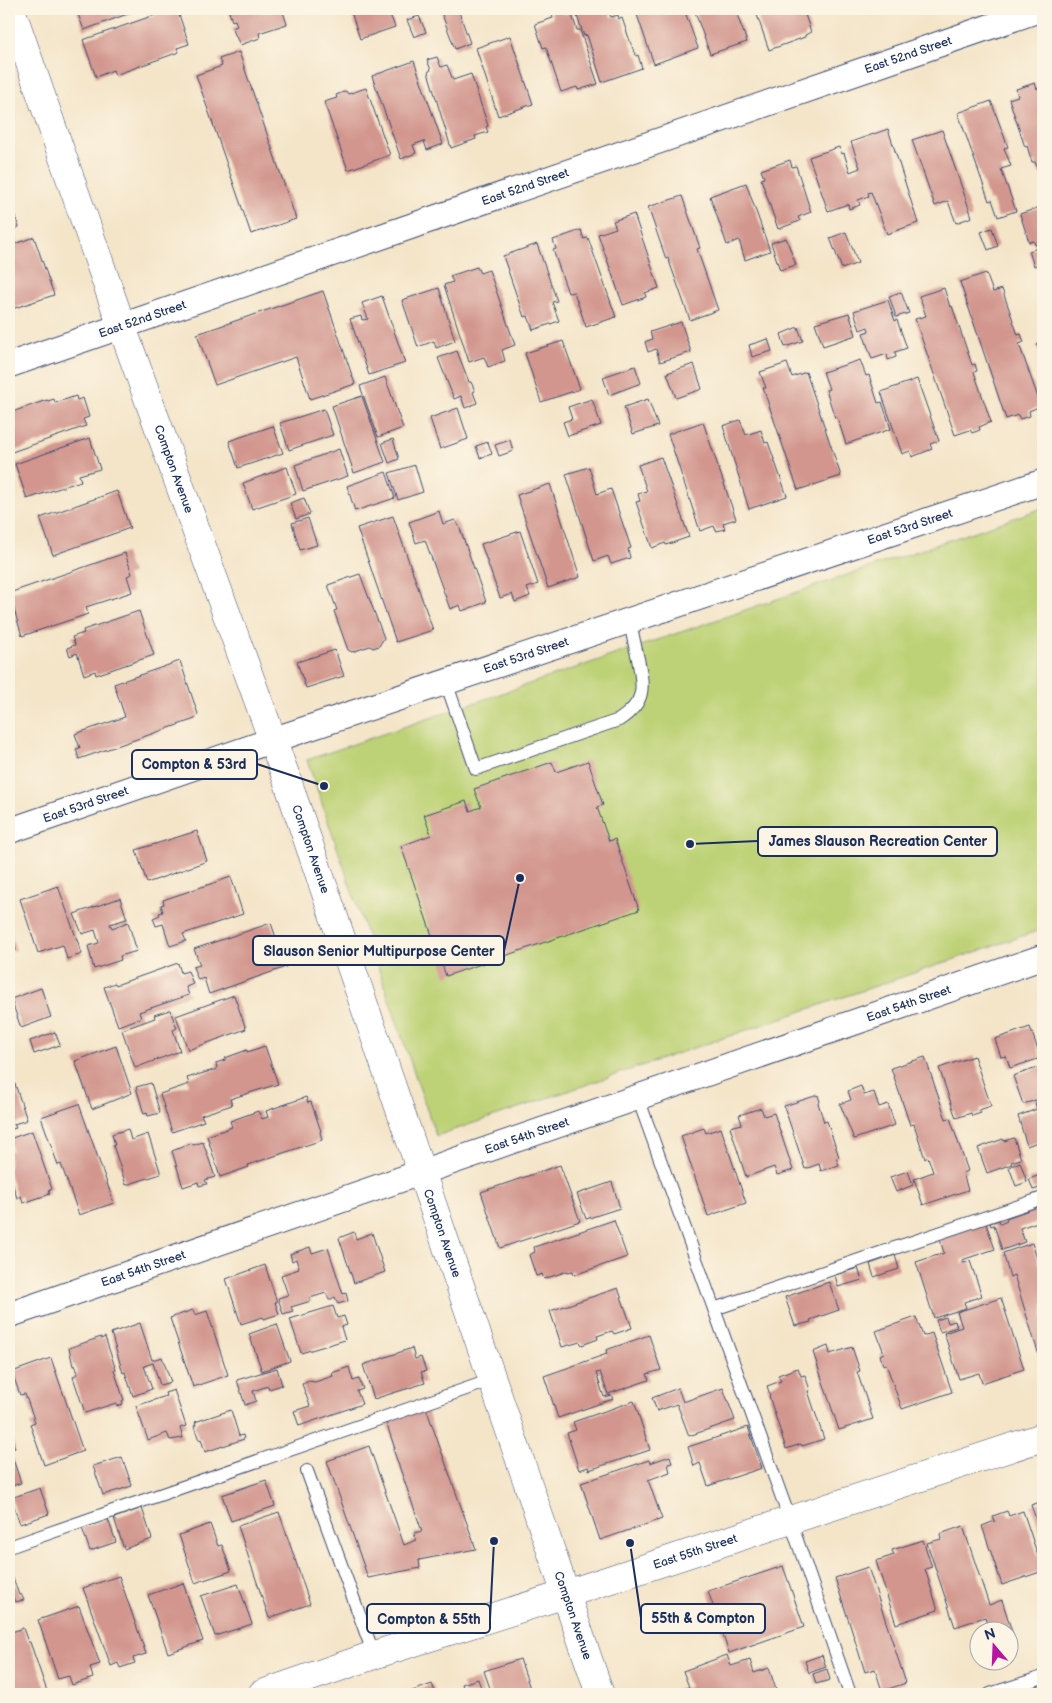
<svg xmlns="http://www.w3.org/2000/svg" width="1052" height="1703" font-family="'Balsamiq Sans',sans-serif">
  <style>
    .green { fill: #bdd276; stroke: #6c806a }
    .building { fill: #d2968e }
    .lines { fill: none; stroke-linecap: round; stroke-linejoin: round }
    .lane-casing { stroke: #3c4a6e; stroke-width: 14 }
    .street-casing { stroke: #3c4a6e; stroke-width: 27 }
    .secondary-casing { stroke: #3c4a6e; stroke-width: 29 }
    .lane { stroke: #fff; stroke-width: 12 }
    .street { stroke: #fff; stroke-width: 25 }
    .secondary { stroke: #fff; stroke-width: 28 }
    .labels { text-anchor: middle; dominant-baseline: central; stroke-width: 4.5; stroke-linejoin: round; paint-order: stroke }
    .street-label { font-size: 12px; fill: #1b2f5e; stroke: #fcf5e5 }
    .leader { fill: none; stroke: #1b2f5e; stroke-width: 2 }
    .callout-dot { fill: #1b2f5e; stroke: #fcf5e5; stroke-width: 2 }
    .callout { fill: #fcf5e5; stroke: #1b2f5e; stroke-width: 2 }
    .callout-label { font-size: 14px; text-anchor: middle; font-weight: bold; fill: #1b2f5e }
  </style>
  <rect width="100%" height="100%" fill="#fcf5e5"/>
  <filter id="ink" filterUnits="userSpaceOnUse"><feTurbulence type="fractalNoise" baseFrequency=".02" numOctaves="2"/><feDisplacementMap in="SourceGraphic" scale="10" xChannelSelector="R" yChannelSelector="G"/><feConvolveMatrix kernelMatrix="1 2 1 2 8 2 1 2 1" color-interpolation-filters="sRGB"/></filter>
  <filter id="wash" filterUnits="userSpaceOnUse"><feTurbulence type="fractalNoise" baseFrequency=".0096" numOctaves="4" result="noise"/><feDisplacementMap in="SourceGraphic" scale="20" xChannelSelector="R" yChannelSelector="G"/><feGaussianBlur stdDeviation="1.12" result="paint"/><feColorMatrix in="noise" values="0 0 0 0 0 0 0 0 0 0 0 0 0 0 0 0 0 1.4 0 .05"/><feComposite in="paint" operator="in"/></filter>
  <g filter="url(#wash)">
    <rect width="100%" height="100%" fill="#f4e5c9"/>
    <path class="green" d="M1043 508V929L436 1136 307 760Z"/>
    <g id="blocks">
      <path class="building" d="M76 9H141L84 30Z
        M172 9H177L189 44 177 48 179 52 115 75 113 70 96 77 83 40Z
        M228 9H282L287 24 259 33 260 38 240 45 232 28 237 26 235 20 232 21Z
        M350 9H388L395 27 360 39Z
        M440 9H458L470 43 455 49Z
        M562 9 564 14 571 12 577 30H580L598 84 578 90 577 87 561 92 546 47 543 48 535 24 553 18 551 12Z
        M579 9H585L587 12 596 9H603L605 14 609 13 611 17 618 15 619 19 622 18 631 44 636 56 638 55 642 68 602 82 587 35 584 36 575 10Z
        M635 9H684L698 48 654 64Z
        M694 9H735L747 42 710 54Z
        M755 9H803L811 32 805 35V37L769 50Z
        M419 16 426 32 414 37 407 20Z
        M510 36 533 104 498 116 476 48Z
        M239 52 296 219 251 234 196 75 222 66 219 59Z
        M437 57 441 67 447 65 453 80 471 74 488 126 486 127 488 132 475 136 476 139 451 148 428 72 431 70 427 60Z
        M414 61 443 144 427 150 424 141 413 145 416 153 401 159 372 76Z
        M1035 83 1037 89 1043 87V174L1040 175 1035 162H1032L1027 146 1025 147 1009 99 1018 96 1016 89Z
        M366 88 390 155 348 170 324 102 337 98 336 95 346 91 348 94Z
        M991 101 1008 147 1004 148 1011 166 1001 169 1016 211 998 217 992 200 989 201 958 113Z
        M888 129 918 223 887 234 871 192 868 193 869 196 858 200 860 205 849 209 848 204 828 211 809 157 839 147 842 154 844 153 850 172 860 168 851 142Z
        M942 130 972 217 956 223 948 201 935 206 912 140Z
        M790 160 792 167 796 166 811 212 798 217 800 221 778 229 761 179 764 178 761 170Z
        M746 183 770 251 745 260 739 240 727 245 710 196Z
        M682 196 700 248 697 249 718 310 690 320 668 258 666 259 648 207Z
        M1043 206V242L1035 245 1034 241 1029 242 1020 214Z
        M14 213 19 227 12 230 15 240 9 242V215Z
        M634 214 659 288 645 293 646 297 623 305 598 234 616 228 613 221Z
        M992 228 998 246 988 250 981 232Z
        M581 230 584 239 588 238 616 317 586 327 574 292 568 293 553 250 556 249 553 240Z
        M846 232 858 263 842 269 830 238Z
        M34 237 54 295 9 310V246Z
        M786 238 796 265 780 270 771 243Z
        M537 244 557 301 552 302 559 321 533 330 528 316 524 317 503 256Z
        M1043 246V263L1034 266 1029 251Z
        M477 267 480 273 489 270 515 345 502 350 505 361 488 367 484 357 469 362 444 285 453 282 450 276Z
        M986 273 993 292 1002 289 1018 335 1021 334 1024 342 1019 344 1041 406 1029 411 1030 416 1020 419 1018 415 1006 419 960 282Z
        M439 288 455 341 436 348 434 341 418 347 402 300Z
        M944 288 950 307 952 306 972 365 975 364 977 371 974 372 991 422 979 427 980 430 972 433 970 430 955 435 915 319 926 316 919 296Z
        M323 291 355 384 310 399 296 357 215 385 197 334Z
        M901 292 909 313 896 317 889 296Z
        M382 296 405 363 369 375 350 319 361 316 362 320 368 319 362 303Z
        M888 300 895 321 897 320 907 348 895 352 896 357 888 360 887 354 872 359 863 333 869 331 868 327 860 330 854 311Z
        M849 313 856 335 823 346 815 323Z
        M681 322 691 352 660 362 656 349 648 352 645 342 652 339 650 332Z
        M798 327 803 341 785 347 781 334Z
        M768 339 772 351 752 357 749 345Z
        M563 341 580 389 541 402 525 353Z
        M1043 343V362L1037 345Z
        M457 351 469 382H471L475 391 473 392 477 403 465 408 461 396 454 399 438 358Z
        M860 360 866 376 869 375 878 403 882 402 891 429 846 444 837 417 835 418 826 390 829 389 823 372Z
        M787 363 792 377 806 372 841 476 798 490 763 388H766L760 372Z
        M694 364 702 389 676 398 667 373Z
        M635 366 641 383 609 395 603 377Z
        M385 377 403 428 378 437 360 386Z
        M917 379 939 441 930 444 932 449 912 457 910 451 902 454 881 392Z
        M76 396 77 400 83 398 89 417 83 419 86 426 12 452 9 443V413L47 400 48 401 54 399 55 403Z
        M362 396 385 462 354 473 332 406Z
        M592 399 601 425 568 436 563 422 572 419 568 407Z
        M648 399 658 426 633 434 624 407Z
        M458 408 468 439 440 449 430 418Z
        M324 409 333 435 289 450 280 423Z
        M740 420 746 435 761 430 765 443 768 442 787 496 749 509 723 426Z
        M703 422 736 519 723 523 725 529 716 531 714 526 700 531 668 434Z
        M273 426 283 453 238 468 229 441Z
        M90 438 100 469 79 475 81 481 27 499 15 464Z
        M393 439 399 459 389 463 382 443Z
        M510 440 513 451 499 456 495 445Z
        M488 442 492 454 480 458 476 446Z
        M339 449 348 476 303 491 295 465Z
        M661 457 689 537 666 545 665 543 652 548 636 502 640 501 638 494 647 491 638 465Z
        M415 465 423 492 398 500 389 473Z
        M287 467 296 494 252 509 243 483Z
        M589 467 597 494 611 489 631 548 628 549 630 558 611 564 608 556 594 561 566 474Z
        M386 472 395 498 355 511 347 486Z
        M550 484 580 577 548 588 517 495Z
        M117 491 130 528 53 555 40 518Z
        M304 498 310 514 296 519 290 503Z
        M439 511 443 524 455 520 459 526 486 602 462 611 460 605 450 609 425 540 416 543 409 522Z
        M393 516 433 630 396 642 357 528Z
        M308 518 317 545 300 550 292 523Z
        M520 531 538 584 527 588 530 596 515 602 512 594 500 598 481 544Z
        M125 553 132 574 127 576 132 592 86 607 88 614 22 636 9 593Z
        M360 574 384 638 379 646 373 648 370 646 352 652 348 650 334 611 337 610 328 585Z
        M139 611 154 655 96 675 95 671 84 675 77 653 70 656 67 648 75 645 72 637 84 633 83 630Z
        M335 650 344 676 306 688 297 662Z
        M180 661 198 714 195 719 79 759 76 749 80 748 75 734 125 717 114 684Z
        M588 761 603 805 597 807 609 841 615 839 639 910 446 976 401 846 431 835 424 815 466 801 470 811 481 807 474 789 552 762 556 772Z
        M197 831 207 861 147 883 136 850Z
        M231 877 243 914 183 934 186 941 170 946 163 924 156 926 153 918 160 915 159 913 163 912 161 905 164 904 163 900Z
        M58 886 82 954 67 959 63 945 38 953 20 899Z
        M120 898 127 919 110 924 112 928 128 922 137 951 120 956 121 960 94 969 88 946 99 943 95 930 82 934 74 914Z
        M271 923 286 967 209 994 204 978 198 980 193 967 200 965 194 949Z
        M9 928 16 950 9 952Z
        M178 963 181 973 188 971 193 984 186 987 189 995 139 1012 141 1018 118 1026 104 987 115 983 116 985Z
        M41 988 51 1017 21 1028 11 999Z
        M234 995 246 1029 188 1050 176 1016Z
        M170 1010 177 1028 173 1030 180 1051 135 1068 122 1030 155 1018 154 1015Z
        M1030 1027 1041 1058 1010 1068 1006 1056 1001 1057 995 1039Z
        M55 1032 60 1045 34 1054 30 1041Z
        M116 1046 132 1093 92 1109 75 1061Z
        M265 1046 278 1084 230 1099 232 1105 201 1115 204 1121 172 1132 160 1094 189 1084 187 1078 217 1069 216 1063 225 1060V1058L247 1050V1052Z
        M974 1056 991 1106 979 1110 981 1113 972 1116 971 1113 956 1118 939 1068Z
        M925 1057 946 1119 950 1118 968 1171 963 1173 968 1190 923 1205 914 1179 933 1172 928 1157 925 1159 914 1124 910 1125 891 1068Z
        M1043 1066V1098L1023 1104 1013 1076Z
        M151 1083 160 1113 148 1116 147 1113 144 1114 136 1087Z
        M15 1084 27 1120 14 1124 16 1128 9 1130V1086Z
        M861 1086 864 1095 874 1092 879 1107 888 1104 895 1125 854 1139 840 1104 851 1100 848 1091Z
        M818 1095 820 1102 818 1103 824 1122 827 1121 839 1157 836 1158 839 1165 821 1171 819 1164 805 1169 784 1106Z
        M306 1097 308 1103 311 1102 321 1131 320 1132 322 1140 248 1165 249 1167 220 1177 207 1136 232 1127 230 1121 258 1111 262 1119 268 1117 266 1111Z
        M1043 1101V1140L1027 1146 1018 1116 1037 1109 1035 1103Z
        M79 1104 114 1203 79 1215 61 1164 58 1165 41 1117Z
        M761 1108 764 1116 774 1113 793 1170 777 1175 774 1167 746 1177 730 1127 742 1124 739 1115Z
        M704 1128 706 1133 721 1128 746 1203 708 1216 681 1136Z
        M128 1129 131 1140 148 1134 161 1174 126 1185 113 1145H115L112 1134Z
        M32 1131 52 1189 48 1191 50 1194 23 1203 21 1196 17 1198 9 1173V1151L12 1150 9 1139Z
        M1014 1138 1021 1159 1011 1162 1012 1164 987 1173 978 1148 1003 1139 1004 1141Z
        M203 1142 215 1177 205 1180 207 1184 199 1186 198 1182 183 1187 172 1151 192 1143 193 1145Z
        M1020 1162 1027 1182 1016 1186 1009 1167Z
        M560 1165 580 1221 500 1248 481 1192Z
        M908 1171 913 1185 896 1192 890 1177Z
        M1043 1174V1187L1033 1190 1029 1179Z
        M612 1182 620 1208 586 1219 577 1194Z
        M1043 1205V1220L1020 1228 1025 1242 1002 1250 994 1225 991 1226 990 1223 999 1220 1000 1224 1007 1221 1006 1218Z
        M614 1220 627 1257 574 1275 573 1271 568 1272V1271L544 1279 542 1274 536 1276 529 1255 535 1252 534 1247Z
        M985 1221 995 1249 962 1260 963 1263 970 1261 982 1296 964 1302 966 1308 934 1318 916 1262 944 1253 939 1236Z
        M354 1232 356 1239 372 1233 385 1272 354 1283 339 1238Z
        M1032 1243 1039 1264 1041 1263 1043 1271V1361L1041 1362 1014 1275 1010 1277 1003 1253Z
        M310 1247 312 1253 328 1248 343 1294 346 1293 348 1301 338 1304 335 1297 329 1300 326 1293 310 1298 311 1301 291 1307 293 1311 283 1314 278 1298 288 1295 281 1275 299 1269 296 1259 292 1261 290 1254Z
        M895 1255 899 1269 874 1277 870 1264Z
        M265 1265 277 1302H275L279 1314 264 1319 263 1317 241 1324 226 1279Z
        M858 1268 862 1280 838 1287 835 1275Z
        M829 1282 839 1310 810 1320 811 1322 795 1326 785 1297Z
        M618 1288 632 1328 614 1334 612 1331 597 1336 598 1339 582 1345 580 1342 562 1347 550 1311Z
        M1001 1298 1024 1369 982 1383 979 1373 959 1379 944 1333 962 1327 957 1312Z
        M333 1306 337 1318 344 1316 347 1325 341 1327 345 1340 301 1353 290 1319Z
        M193 1310 195 1315 207 1311 228 1375 193 1387 170 1318Z
        M916 1317 923 1336 932 1333 952 1392 902 1409 886 1364 883 1365 880 1355 884 1353 876 1331Z
        M946 1317 948 1323 955 1321 957 1327 940 1332 936 1320Z
        M140 1323 152 1360 162 1357 171 1382 160 1385 153 1363 144 1366 152 1389 133 1396 125 1372 123 1373 111 1333Z
        M277 1324 290 1361 262 1371 249 1334Z
        M649 1335 661 1370 647 1374 649 1380 608 1394 600 1372 596 1373 604 1397 611 1395 613 1399 558 1418 544 1376 607 1354 606 1350Z
        M101 1337V1339L105 1337 116 1370H114L124 1400 122 1401 123 1404 117 1406 116 1403 85 1413 73 1377 78 1373 75 1365 73 1366 69 1348Z
        M828 1346 830 1354 852 1347 860 1371 857 1372 873 1419 839 1430 813 1352Z
        M412 1348 415 1359 421 1357 426 1371 421 1372 425 1383 374 1399 363 1365Z
        M51 1358 83 1451 44 1465 30 1424 35 1422 25 1394 20 1395 12 1372Z
        M349 1367 353 1381 359 1379 363 1389 357 1391 362 1404 299 1426 294 1411 310 1406 302 1384 309 1381 315 1382 333 1376 332 1373Z
        M277 1368 282 1385 269 1389 268 1386 253 1391 256 1401 245 1405 237 1380Z
        M798 1368 801 1376 805 1375 810 1390 808 1391 824 1439 802 1446 801 1444 786 1449 769 1396 770 1395 767 1386 781 1381 778 1375Z
        M678 1388 683 1402 723 1388 735 1420 689 1436 677 1404 657 1411 652 1398Z
        M174 1390 186 1426 180 1428 183 1438 170 1440 167 1433 148 1440 136 1406 166 1396 165 1393Z
        M634 1401 650 1450 589 1470 588 1467 579 1470 567 1433 576 1430 573 1422Z
        M426 1408 476 1549 419 1560 420 1568 368 1578 327 1461 369 1446 404 1545 416 1540 414 1533 422 1531 393 1449H395L386 1422Z
        M231 1410 239 1436 243 1435 244 1439 205 1452 201 1439 199 1440 194 1426 196 1425 195 1422Z
        M748 1427 762 1468 708 1486 700 1463 694 1466 688 1447Z
        M9 1428 15 1448 10 1450 21 1483 9 1487Z
        M670 1456 672 1463 668 1464 670 1472 648 1480 662 1519 600 1540 581 1483 649 1460 650 1463Z
        M122 1457 132 1486 103 1495 93 1466Z
        M266 1480 275 1506 231 1521 222 1495Z
        M40 1488 49 1514 20 1524 11 1498Z
        M1043 1501V1539L1031 1505Z
        M142 1508 152 1539 124 1549 114 1518Z
        M1007 1511 1009 1516 1023 1511 1043 1571 1002 1585 982 1526 995 1521 993 1516Z
        M279 1512 310 1604 269 1618 238 1526Z
        M108 1519 116 1542 90 1551 82 1528Z
        M210 1524 218 1546 222 1545 231 1571 195 1583 179 1535Z
        M963 1526 989 1605 1002 1600 1013 1635 1010 1636V1630H989L985 1617 955 1627 927 1543 941 1539 940 1534Z
        M923 1540 932 1567 925 1569 938 1610 896 1624 876 1561 894 1555 892 1550Z
        M783 1566 804 1627 729 1653 708 1591Z
        M9 1567 19 1595 21 1594 24 1600 15 1602 13 1597 9 1598Z
        M868 1567 906 1683 882 1691 875 1669 865 1672 835 1578Z
        M119 1576 146 1654 133 1658 135 1663 120 1668 118 1663 111 1666 83 1588Z
        M183 1583 203 1641 168 1653 148 1595Z
        M238 1584 252 1624 215 1636 201 1596Z
        M79 1606 100 1664 90 1667 93 1678 72 1685 69 1676 58 1679 38 1620Z
        M23 1628 28 1642H30L48 1694H9V1633Z
        M727 1655 731 1666 750 1660 754 1673 769 1668 777 1693 682 1694 681 1689 689 1687 683 1671Z
        M822 1655 826 1667 809 1673 805 1661Z
        M520 1659 532 1694H492L484 1671Z
        M827 1669 830 1680 816 1684 813 1674Z
        M478 1679 483 1694H465L462 1684Z
        M432 1684 436 1694H404Z"/>
    </g>
  </g>
  <g filter="url(#ink)">
    <use href="#blocks" fill-opacity="0" stroke="#3c4a6e" stroke-width="1"/>
    <g class="lines">
      <g class="lane-casing">
        <path id="lane" d="M446 682 476 769 619 720C646 702 644 688 638 659 635 646 632 633 630 621
          M638 1098 790 1520 850 1694
          M714 1309 1043 1198
          M307 1471 374 1655
          M9 1547 492 1380
          M990 1694 1043 1677"/>
      </g>
      <g class="street-casing">
        <g id="street">
          <path id="s1" d="M9 365 1041 9"/>
          <path id="s2" d="M9 831 273 740 1043 482"/>
          <path id="s3" d="M9 1315 1043 957"/>
        </g>
      </g>
      <g class="secondary-casing">
        <g id="secondary">
          <path id="s4" d="M11 9 122 327 285 774 600 1694"/>
          <path id="s5" d="M262 1694 374 1655 566 1594 1043 1437"/>
        </g>
      </g>
      <use href="#lane" class="lane"/>
      <use href="#street" class="street"/>
      <use href="#secondary" class="secondary"/>
    </g>
  </g>
  <g class="labels">
    <g class="street-label">
      <text stroke="none"><textPath href="#s1" startOffset="951">East 52nd Street</textPath></text>
      <text stroke="none"><textPath href="#s1" startOffset="546">East 52nd Street</textPath></text>
      <text stroke="none"><textPath href="#s1" startOffset="141">East 52nd Street</textPath></text>
      <text stroke="none"><textPath href="#s4" startOffset="488">Compton Avenue</textPath></text>
      <text stroke="none"><textPath href="#s2" startOffset="951">East 53rd Street</textPath></text>
      <text stroke="none"><textPath href="#s2" startOffset="546">East 53rd Street</textPath></text>
      <text stroke="none"><textPath href="#s2" startOffset="81">East 53rd Street</textPath></text>
      <text stroke="none"><textPath href="#s4" startOffset="892">Compton Avenue</textPath></text>
      <text stroke="none"><textPath href="#s3" startOffset="952">East 54th Street</textPath></text>
      <text stroke="none"><textPath href="#s3" startOffset="548">East 54th Street</textPath></text>
      <text stroke="none"><textPath href="#s4" startOffset="1298">Compton Avenue</textPath></text>
      <text stroke="none"><textPath href="#s3" startOffset="142">East 54th Street</textPath></text>
      <text stroke="none"><textPath href="#s5" startOffset="456">East 55th Street</textPath></text>
      <text stroke="none"><textPath href="#s4" startOffset="1702">Compton Avenue</textPath></text>
    </g>
  </g>
  <path class="leader" d="M324 786L257 764M690 844L758 841M520 878L504 951M630 1543L641 1618M494 1541L490 1619"/>
  <g class="callout-dot">
    <circle cx="324" cy="786" r="5"/>
    <circle cx="690" cy="844" r="5"/>
    <circle cx="520" cy="878" r="5"/>
    <circle cx="630" cy="1543" r="5"/>
    <circle cx="494" cy="1541" r="5"/>
  </g>
  <g class="callout">
    <rect x="132" y="750" width="125" height="29" rx="5"/>
    <rect x="758" y="827" width="239" height="29" rx="5"/>
    <rect x="253" y="936" width="251" height="29" rx="5"/>
    <rect x="641" y="1604" width="124" height="29" rx="5"/>
    <rect x="367" y="1604" width="123" height="29" rx="5"/>
  </g>
  <g class="callout-label">
    <text x="194" y="769">Compton &amp; 53rd</text>
    <text x="878" y="846">James Slauson Recreation Center</text>
    <text x="379" y="956">Slauson Senior Multipurpose Center</text>
    <text x="703" y="1623">55th &amp; Compton</text>
    <text x="429" y="1624">Compton &amp; 55th</text>
  </g>
  <rect width="1052" height="1703" fill="none" stroke="#fcf5e5" stroke-width="30"/>
  <g transform="translate(994 1646) rotate(341)"><circle r="24" fill="#fcf5e5" stroke="#a2a6af"/>
  <path d="M0-4L9 19L0 12L-9 19Z" fill="#b5179e"/>
  <text y="-8" font-size="14" font-weight="bold" text-anchor="middle" fill="#1b2f5e">N</text>
  </g>
</svg>
